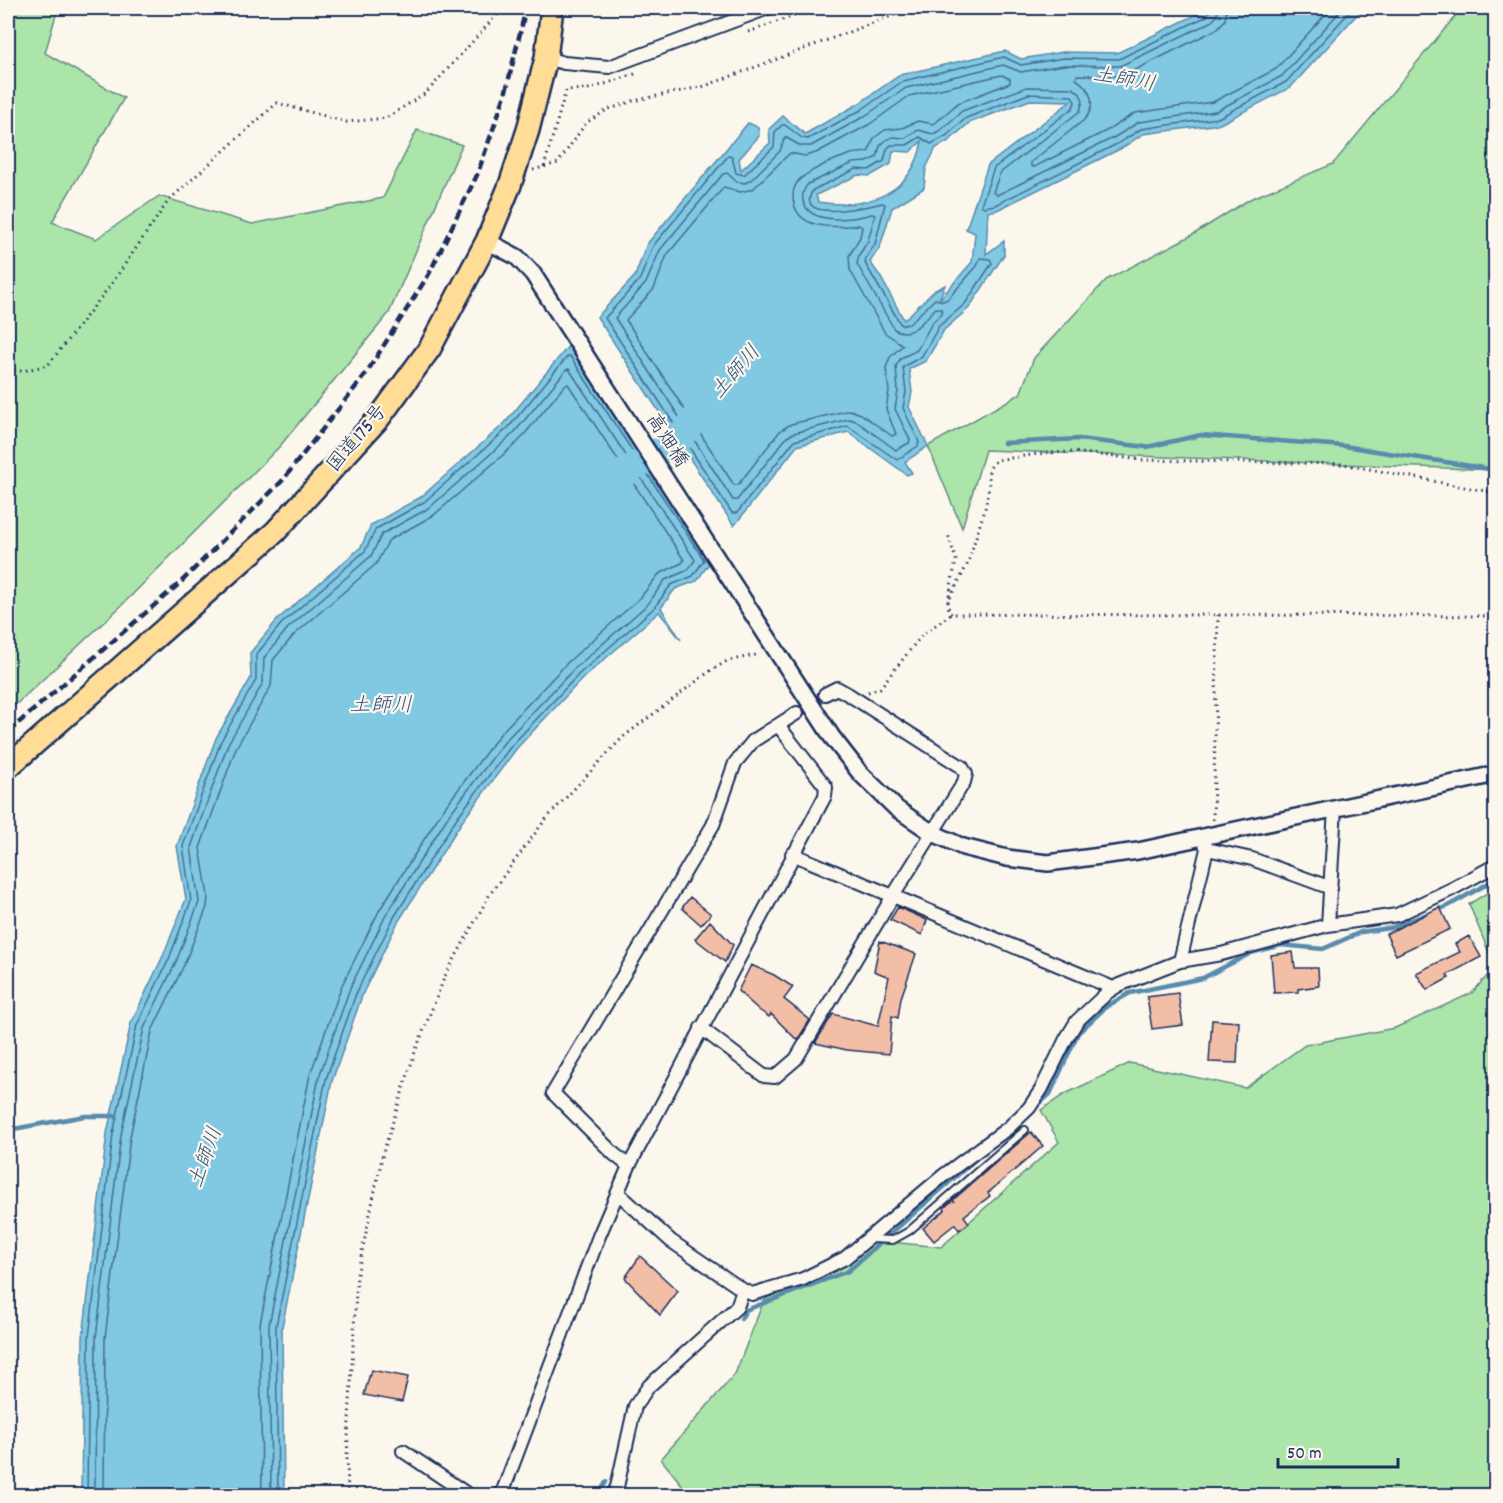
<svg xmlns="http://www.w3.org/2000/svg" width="1503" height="1503" font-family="Dekko,'Klee One',sans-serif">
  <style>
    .green { fill: #abe5aa; stroke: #638a84; stroke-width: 1.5 }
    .water { fill: #81c8e2; stroke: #588bad; stroke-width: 1.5; fill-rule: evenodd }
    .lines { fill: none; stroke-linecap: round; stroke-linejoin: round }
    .shore { stroke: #446c93; stroke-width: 1.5 }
    .stream { stroke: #588bad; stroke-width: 4.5 }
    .river { stroke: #81c8e2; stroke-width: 28 }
    .building { fill: #f3bea6; stroke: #1b2f5e; stroke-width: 1.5 }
    .minor-tunnel { stroke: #cecfd0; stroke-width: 12; stroke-dasharray: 12 6; stroke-linecap: butt }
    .service-casing { stroke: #1b2f5e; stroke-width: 10 }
    .minor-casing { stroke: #1b2f5e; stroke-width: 16 }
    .tertiary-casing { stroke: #1b2f5e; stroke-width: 20 }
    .trunk-casing { stroke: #1b2f5e; stroke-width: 26 }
    .path { stroke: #1b2f5e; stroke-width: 3; stroke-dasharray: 1.5 4.5; stroke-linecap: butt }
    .service { stroke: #fbf7ec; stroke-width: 6 }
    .minor { stroke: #fbf7ec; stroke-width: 12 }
    .tertiary { stroke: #fbf7ec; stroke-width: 15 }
    .trunk { stroke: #ffdd96; stroke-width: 21 }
    .rail { stroke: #1b2f5e; stroke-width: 4.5; stroke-dasharray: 9 4.5; stroke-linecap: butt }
    .labels { text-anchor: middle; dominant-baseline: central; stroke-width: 4.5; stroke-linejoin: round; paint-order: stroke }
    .street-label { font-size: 20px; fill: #1b2f5e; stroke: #fbf7ec }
    .water-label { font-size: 21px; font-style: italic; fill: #34557f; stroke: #fbf7ec }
  </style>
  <rect width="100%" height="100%" fill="#fbf7ec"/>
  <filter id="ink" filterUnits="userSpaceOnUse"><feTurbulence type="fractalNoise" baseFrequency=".0167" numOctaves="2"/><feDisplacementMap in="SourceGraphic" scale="12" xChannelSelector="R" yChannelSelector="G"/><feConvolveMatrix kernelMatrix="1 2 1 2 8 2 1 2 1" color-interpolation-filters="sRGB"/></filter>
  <g filter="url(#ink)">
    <path class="green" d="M8 8H58L45 53 124 98 52 222 96 239 159 196 252 224 383 198 417 130 462 145 389 313 280 446 119 608 8 712Z
      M1462 8H1495V470L985 450 962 528 928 446 1020 394 1034 358 1106 280 1194 234 1250 199 1333 164Z
      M1495 888V1495L691 1496 661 1459 735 1374 764 1300 869 1240 941 1247 1059 1142 1041 1110 1065 1094 1130 1063 1245 1088 1305 1045 1395 1028 1472 993 1495 967 1469 904Z"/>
    <path class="water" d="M1210 8H1363L1291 87 1220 124 1143 134 1122 148 997 210 988 212 986 254 1004 241V255L969 308 944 330 926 361 909 369 912 392 909 407 928 446 905 462 912 473 907 475 848 432 797 446 734 526 597 317 635 276 647 244 748 123 758 127 759 136 739 159 741 170 770 143 769 129 783 116 805 134 858 104 900 75 1005 51 1021 59 1063 52 1117 53ZM1030 100 1071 101 988 165 966 229 975 233 972 262 939 300 945 285 935 290 904 320 880 276 870 262 880 247 892 208 924 188 926 168 936 148 949 141 969 123ZM922 141C913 194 867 210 818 202L816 195 858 175 870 176 891 164 893 151 910 152Z
      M570 344 712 559 697 581 675 589 661 608 681 640 659 612 583 678 517 748 461 823 398 922 363 993 332 1081 282 1327 284 1495 81 1496 83 1337 107 1133 131 1023 163 956 186 899 177 846 216 738 251 678 250 653 278 619 361 547 371 525 421 497 504 424Z"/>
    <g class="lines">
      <path class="shore" d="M1211 8 1207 16 1119 59 1064 58 1021 65 1004 57 903 81 861 110 808 139 802 138 785 125H782L775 132 774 147 744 175 736 173 732 157 728 156 653 246 640 279 605 318 732 513H737L794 441 848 426 897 460 918 446 919 442 903 408 906 392 903 367 922 356 939 326 965 304 992 263 990 259 980 258 977 266 948 299 943 301 935 299 909 324 901 325 865 263 866 258 875 244 885 204 882 203C871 206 792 224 813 190L856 169 869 170 884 161 887 149 891 145H907L920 137 931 144 946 136 966 118 1028 94 1072 96 1075 102 1073 108 994 168 981 205 984 207 995 205 1119 143 1141 129 1218 118 1286 82 1353 8
        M1218 8 1217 16 1211 22 1120 66 1064 65 1021 72 1003 65 906 88 865 116 811 146H801L785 137 780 151 752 179 745 183 737 182 727 173 723 174 660 250 646 283 615 318 733 500H737L787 437 794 433 849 419 856 421 896 450 909 443 910 440 895 409 898 391 896 366 901 358 917 350 932 323 943 312 941 309 936 308C924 319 912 340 894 329L857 264 859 255 868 241 875 215 872 214C853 219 810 226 803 201 802 194 803 190 808 184L853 163 867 162 877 157 880 146 886 140 893 137 905 138 918 130 933 134 941 130 962 111 1027 87 1072 88 1079 92 1083 100 1080 111 1000 173 993 192 997 195 1115 137 1139 122 1216 111 1282 76 1343 8
        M1227 8 1225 20 1217 29 1127 74 1118 76 1077 75 1076 79C1092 89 1097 106 1084 120L1031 162V166L1034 167 1110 129 1135 113 1213 102 1276 69 1331 8
        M1002 75 1010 79V83L958 103 934 124 918 121 902 128 885 130 874 138 869 151C863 154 857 152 851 154 836 159 817 167 804 176 797 180 793 188 793 195 793 231 834 228 859 225L862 227 860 237 849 256 850 270 885 333 903 345 890 357 886 368 889 391 886 409 896 434 892 436 861 414 850 410 791 424 780 431 738 485H734L626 320 654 289 667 255 724 187 740 192 753 189 790 153 805 156 816 153 870 124 909 96Z
        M87 1496 89 1337 113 1134 137 1025 169 959 191 901 183 846 221 741 256 680V655L282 623 365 551 376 529 424 502 508 428 567 357 570 356 704 560 693 576 671 585 654 608 579 674 512 745 456 819 393 919 357 991 326 1079 276 1326 278 1496
        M95 1496 96 1338 121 1135 144 1028 176 962 199 902 191 847 228 744 263 683 264 658 288 628 371 556 382 534 429 508 513 434 566 370 569 369 695 560 688 570 665 580 648 604 574 669 506 740 449 815 386 915 350 988 319 1077 269 1325 271 1496
        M104 1496 105 1338 130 1137 152 1031 184 965 207 907 208 896 200 848 236 748 271 686 273 660 294 635 376 564 389 540 434 515 519 441 565 385 568 384 684 560 682 563 659 574 640 598 568 662 500 734 442 811 379 911 342 985 310 1075 260 1324 262 1496"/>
      <path class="stream" d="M1004 443 1079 439 1147 447 1201 435 1344 446 1496 470
        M1435 911 1448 906 1496 879
        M1036 1107 1050 1094 1078 1033 1107 1006 1130 993 1203 978 1251 953 1281 945 1323 949 1361 932 1390 928 1427 914
        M8 1130 85 1116H114
        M741 1319 746 1310 848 1271 977 1158
        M598 1496 606 1482"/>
      <path class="river" d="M625 472 678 440 701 412"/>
    </g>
    <path class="building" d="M690 897 711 914 701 925 682 908Z
      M898 907 927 920 922 935 890 920Z
      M1440 907 1450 929 1396 955 1386 934Z
      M710 921 733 945 725 962 695 939Z
      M1469 936 1481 957 1447 975 1449 978 1427 990 1416 973 1460 952 1455 944Z
      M880 941 916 954 901 998 898 1018 892 1016 889 1054 847 1050 815 1043 833 1014 878 1026 889 977 874 971Z
      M1293 952 1295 968H1318L1319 986 1298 989V992L1274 993 1271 955Z
      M751 965 774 975 793 987 784 999 810 1020 798 1039 795 1038 771 1014 769 1017 759 1010 738 991Z
      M1178 993 1183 1025 1152 1029 1147 997Z
      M1212 1020 1239 1022 1237 1063 1209 1062Z
      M1031 1132 1043 1146 988 1193 990 1196 964 1216 969 1223 959 1230 955 1224 934 1241 923 1228 945 1210 944 1208 953 1200 955 1202 953 1200Z
      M640 1256 678 1291 660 1315 625 1278Z
      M371 1370 408 1377 402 1402 364 1395Z"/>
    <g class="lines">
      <path class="minor-tunnel" d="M797 713 825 694"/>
      <g class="service-casing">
        <path id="service" d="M870 1239 893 1240 909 1231 1025 1130"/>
      </g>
      <g class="minor-casing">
        <path id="minor" d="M546 58 564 63 609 67 768 8
          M1202 836 1207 849 1252 859 1331 888
          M792 854 893 896 964 782 966 774 962 767 851 696 837 688 825 694
          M1328 925 1335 808
          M1180 961 1207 849
          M701 1028 764 1076 775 1077 796 1059 893 896 1113 988
          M629 1166 614 1154 553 1093 713 825 735 763 753 741 797 713
          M619 1194 671 1241 743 1290
          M403 1451 470 1496
          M501 1496 599 1236 629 1166 825 796 826 787 778 725
          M612 1496 617 1487 635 1406 649 1386 737 1307 743 1290 752 1294 803 1279 845 1258 944 1175 1008 1128 1029 1108 1041 1090 1066 1039 1077 1021 1108 992 1119 985 1180 961 1221 954 1328 925 1397 915 1452 889 1496 865"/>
      </g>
      <g class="tertiary-casing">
        <path id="tertiary" d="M487 241 517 257 533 274 832 737 860 773 897 809 931 832 963 847 1007 858 1048 863 1138 851 1496 774"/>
      </g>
      <g class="trunk-casing">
        <path id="trunk" d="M8 767 275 532 379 418 430 348 487 241 510 185 528 130 546 58 552 8"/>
      </g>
      <path class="path" d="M748 32 817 8
        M544 167 566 90 590 89 638 73
        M533 170 558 163 586 123 607 110 633 101 705 86 913 8
        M8 370 23 371 48 365 110 286 169 200 277 103 347 122 386 118 426 93 503 8
        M948 602 956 560 948 534
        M951 614 947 604 967 565 985 509 989 487V469L996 460 1045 453 1074 452 1143 460 1343 464 1496 493
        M868 692 880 688 922 635 951 614 1496 616
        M1213 820 1218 615
        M348 1496 347 1456 357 1275 383 1153 415 1052 445 976 490 894 545 820 589 773 623 737 710 671 727 661 756 655"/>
      <use href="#service" class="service"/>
      <use href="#minor" class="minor"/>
      <use href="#tertiary" class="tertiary"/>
      <use href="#trunk" class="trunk"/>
      <path class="rail" d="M8 732 180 583 282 481 365 375 429 274 477 175 505 95 526 8"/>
    </g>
  </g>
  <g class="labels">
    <g class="street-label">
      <text transform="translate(358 439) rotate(-50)">国道175号</text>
      <text transform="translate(666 441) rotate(57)">高畑橋</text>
    </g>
    <g class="water-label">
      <text transform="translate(1124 81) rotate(10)">土師川</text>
      <text transform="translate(737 373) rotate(-49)">土師川</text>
      <text x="381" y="707">土師川</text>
      <text transform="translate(207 1158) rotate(-70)">土師川</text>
    </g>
  </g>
  <rect width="1503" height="1503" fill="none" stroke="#fbf7ec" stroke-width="30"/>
  <rect x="15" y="15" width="1473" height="1473" fill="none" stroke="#1b2f5e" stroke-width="2" filter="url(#ink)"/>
  <path d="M1278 1458v9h120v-9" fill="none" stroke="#1b2f5e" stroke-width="3"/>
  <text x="1287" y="1458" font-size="18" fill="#1b2f5e" stroke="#fbf7ec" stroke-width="4.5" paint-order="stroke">50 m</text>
</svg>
